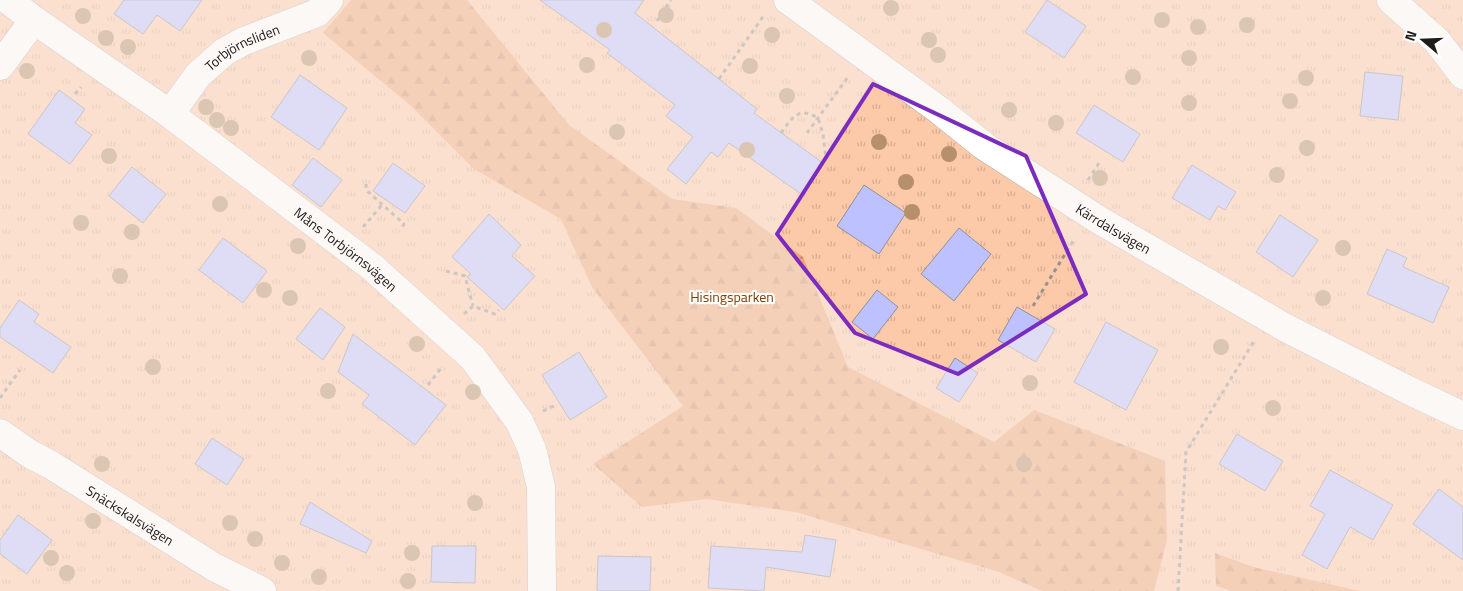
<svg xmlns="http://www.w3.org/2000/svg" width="1463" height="591" font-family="'Titillium Web',sans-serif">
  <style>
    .grass { fill: url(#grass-tufts) }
    .forest { fill: url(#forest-firs) }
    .building { fill: #bec1ff; stroke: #919198 }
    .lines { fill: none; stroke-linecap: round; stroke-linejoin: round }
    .minor-casing { stroke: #afa9a5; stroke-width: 29 }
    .path { stroke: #97928f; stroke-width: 3; stroke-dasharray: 4 4; stroke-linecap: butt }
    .minor { stroke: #fff; stroke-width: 28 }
    .tree { fill: #b68f6c }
    .marked { fill: none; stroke: #7b2cbf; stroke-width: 4; stroke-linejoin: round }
    .labels { text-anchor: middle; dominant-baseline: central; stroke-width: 4.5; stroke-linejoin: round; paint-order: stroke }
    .street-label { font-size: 14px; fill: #1e1c1a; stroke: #fff }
    .park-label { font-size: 14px; fill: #7e3d00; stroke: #fff }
  </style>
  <defs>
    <pattern id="grass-tufts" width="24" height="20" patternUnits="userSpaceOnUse" patternTransform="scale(1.25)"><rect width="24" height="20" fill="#fcc9a9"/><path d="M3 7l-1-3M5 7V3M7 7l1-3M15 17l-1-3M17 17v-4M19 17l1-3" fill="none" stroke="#d8ac91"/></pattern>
    <pattern id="forest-firs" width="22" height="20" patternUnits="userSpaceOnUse" patternTransform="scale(1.25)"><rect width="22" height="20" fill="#f0a676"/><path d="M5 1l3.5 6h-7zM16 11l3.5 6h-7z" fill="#cd8e66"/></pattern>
  </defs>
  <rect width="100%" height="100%" fill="#faf3ef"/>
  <path class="grass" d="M0 0H1463V591H0Z"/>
  <path class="forest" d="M351 0H467L569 125 672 199 736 208 803 257 848 367 994 442 1034 410 1165 461 1167 540 1154 591H1042L999 572 795 512 707 499 642 507 593 464 683 406 592 287 561 219 474 169 411 106 323 33Z
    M1215 553 1253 567 1360 591H1232L1216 586Z"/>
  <path class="building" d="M124 0H202L180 31 157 15 143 34 114 14Z
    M540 0H644L635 13 757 109 754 113 823 163 801 194 729 143 718 157 711 152 686 184 667 169 693 137 666 116 675 105 607 53 610 50Z
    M1047 0 1086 26 1064 58 1025 32Z
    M1365 72 1403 76 1398 120 1360 116Z
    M300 75 347 108 319 150 271 117Z
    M59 90 85 109 75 123 92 135 70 164 28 134Z
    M1094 105 1140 134 1123 162 1076 133Z
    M313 158 342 180 321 207 292 185Z
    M393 163 425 186 405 213 373 191Z
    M1192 165 1236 192 1225 210 1218 206 1210 220 1172 198Z
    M132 167 166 194 143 223 109 196Z
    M864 185 906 213 879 254 837 226Z
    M489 214 521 245 512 256 535 276 504 310 467 277 471 274 452 257Z
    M1280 215 1318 240 1293 277 1256 252Z
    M959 228 991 254 954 301 921 274Z
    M223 238 267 271 243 303 199 270Z
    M1387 249 1407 258 1403 267 1449 287 1433 323 1367 294Z
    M877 290 898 307 873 339 852 322Z
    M19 300 39 314 34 322 71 347 53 373 0 337V328Z
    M1017 307 1055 329 1036 362 998 340Z
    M320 308 345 327 323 360 296 339Z
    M1106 322 1158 350 1126 410 1074 382Z
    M353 334 446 405 415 445 362 404 369 395 338 372Z
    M579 352 607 397 570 420 542 375Z
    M955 358 978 373 959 402 936 388Z
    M1237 434 1283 461 1265 491 1219 464Z
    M212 438 244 459 227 485 195 464Z
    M1330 470 1393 505 1373 540 1350 527 1327 569 1302 555 1325 514 1310 506Z
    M1439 489 1463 507V560L1413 524Z
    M310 502 372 541 366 553 300 524Z
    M18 515 52 540 27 574 0 554V540Z
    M805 535 836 540 830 577 766 567 764 591 708 588 711 546 802 552Z
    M432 546H476L475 583 431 582Z
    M598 556 651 557 650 591H597Z"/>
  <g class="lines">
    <g class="minor-casing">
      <g id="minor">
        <path id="s1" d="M8 0 34 20 170 114 372 267 473 358 519 421 532 449 541 487 542 591"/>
        <path id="s2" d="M788 0 939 110 984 146 1099 220 1286 328 1408 390 1463 416"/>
        <path d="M1391 0 1437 41 1463 75"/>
        <path d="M0 66 34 20"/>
        <path id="s3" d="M170 114 198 75 224 52 244 41 317 13 329 0"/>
        <path id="s4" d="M0 433 30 454 51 465 214 567 262 591"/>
      </g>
    </g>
    <path class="path" d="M657 21 671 0
      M719 79 765 14
      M75 94 81 87
      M781 133C792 118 798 106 818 118L823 134 826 159
      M807 133 848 77
      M1088 180 1101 160
      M366 184V190L404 224 401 230
      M363 227 382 205
      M446 271 465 276 473 306
      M1033 306 1075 238
      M464 314 473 306 495 314 499 310
      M428 385 441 368
      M0 398 20 370
      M543 411 554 406
      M1178 591 1186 452 1254 341"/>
    <use href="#minor" class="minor"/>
  </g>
  <g class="tree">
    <circle cx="891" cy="8" r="8"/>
    <circle cx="666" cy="15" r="8"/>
    <circle cx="83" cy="16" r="8"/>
    <circle cx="1162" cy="20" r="8"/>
    <circle cx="1247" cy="25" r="8"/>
    <circle cx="1198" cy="27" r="8"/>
    <circle cx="604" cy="30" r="8"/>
    <circle cx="772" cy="35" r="8"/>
    <circle cx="106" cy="38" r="8"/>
    <circle cx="929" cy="40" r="8"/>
    <circle cx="128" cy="47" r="8"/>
    <circle cx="938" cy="55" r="8"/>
    <circle cx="309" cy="58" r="8"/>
    <circle cx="1189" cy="58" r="8"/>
    <circle cx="587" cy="65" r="8"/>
    <circle cx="750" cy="66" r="8"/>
    <circle cx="27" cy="71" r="8"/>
    <circle cx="1133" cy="77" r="8"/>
    <circle cx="1306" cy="78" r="8"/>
    <circle cx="787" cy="96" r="8"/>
    <circle cx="1290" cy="101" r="8"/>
    <circle cx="1189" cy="103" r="8"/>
    <circle cx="206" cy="107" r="8"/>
    <circle cx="1009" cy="110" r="8"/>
    <circle cx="217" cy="120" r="8"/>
    <circle cx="1056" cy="123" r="8"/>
    <circle cx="231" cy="128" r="8"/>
    <circle cx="617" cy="132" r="8"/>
    <circle cx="879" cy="142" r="8"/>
    <circle cx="1307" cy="148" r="8"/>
    <circle cx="747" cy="150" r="8"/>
    <circle cx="949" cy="154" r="8"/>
    <circle cx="109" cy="156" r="8"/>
    <circle cx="1277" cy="175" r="8"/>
    <circle cx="1100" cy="178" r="8"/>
    <circle cx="906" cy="182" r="8"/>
    <circle cx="220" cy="204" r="8"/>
    <circle cx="912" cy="212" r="8"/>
    <circle cx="81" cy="223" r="8"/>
    <circle cx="132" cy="232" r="8"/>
    <circle cx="298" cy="246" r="8"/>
    <circle cx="1343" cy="248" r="8"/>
    <circle cx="120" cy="276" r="8"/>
    <circle cx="264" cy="290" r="8"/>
    <circle cx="290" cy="298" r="8"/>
    <circle cx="1323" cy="298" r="8"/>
    <circle cx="417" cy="344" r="8"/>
    <circle cx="1221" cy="347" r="8"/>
    <circle cx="153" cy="367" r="8"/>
    <circle cx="1030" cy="383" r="8"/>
    <circle cx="328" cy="391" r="8"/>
    <circle cx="473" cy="392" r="8"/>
    <circle cx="1273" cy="408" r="8"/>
    <circle cx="102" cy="464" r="8"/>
    <circle cx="1024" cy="464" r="8"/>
    <circle cx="475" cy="503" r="8"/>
    <circle cx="93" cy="521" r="8"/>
    <circle cx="230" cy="523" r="8"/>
    <circle cx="255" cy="539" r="8"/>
    <circle cx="412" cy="553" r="8"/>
    <circle cx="51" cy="558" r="8"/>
    <circle cx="282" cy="563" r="8"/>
    <circle cx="67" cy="573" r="8"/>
    <circle cx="319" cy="577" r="8"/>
    <circle cx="408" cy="581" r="8"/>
  </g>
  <path d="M0 0H1463V591H0ZM873 84 1026 156 1086 294 958 374 855 333 777 234Z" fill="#faf3ef" fill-opacity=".55" fill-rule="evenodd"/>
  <path class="marked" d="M873 84 1026 156 1086 294 958 374 855 333 777 234Z"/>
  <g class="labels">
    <g class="street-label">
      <text stroke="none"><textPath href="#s3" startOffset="101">Torbjörnsliden</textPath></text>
      <text stroke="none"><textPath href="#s2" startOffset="398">Kärrdalsvägen</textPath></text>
      <text stroke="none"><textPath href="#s1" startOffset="420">Måns Torbjörnsvägen</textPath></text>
      <text stroke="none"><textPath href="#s4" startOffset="154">Snäckskalsvägen</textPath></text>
    </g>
    <g class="park-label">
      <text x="732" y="296">Hisingsparken</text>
    </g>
  </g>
  <g transform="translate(1423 40) rotate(289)" stroke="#ffffff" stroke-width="4" paint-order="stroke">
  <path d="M0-4L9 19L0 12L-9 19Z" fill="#1e1c1a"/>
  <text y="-8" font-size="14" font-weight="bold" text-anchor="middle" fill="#1e1c1a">N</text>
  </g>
</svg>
